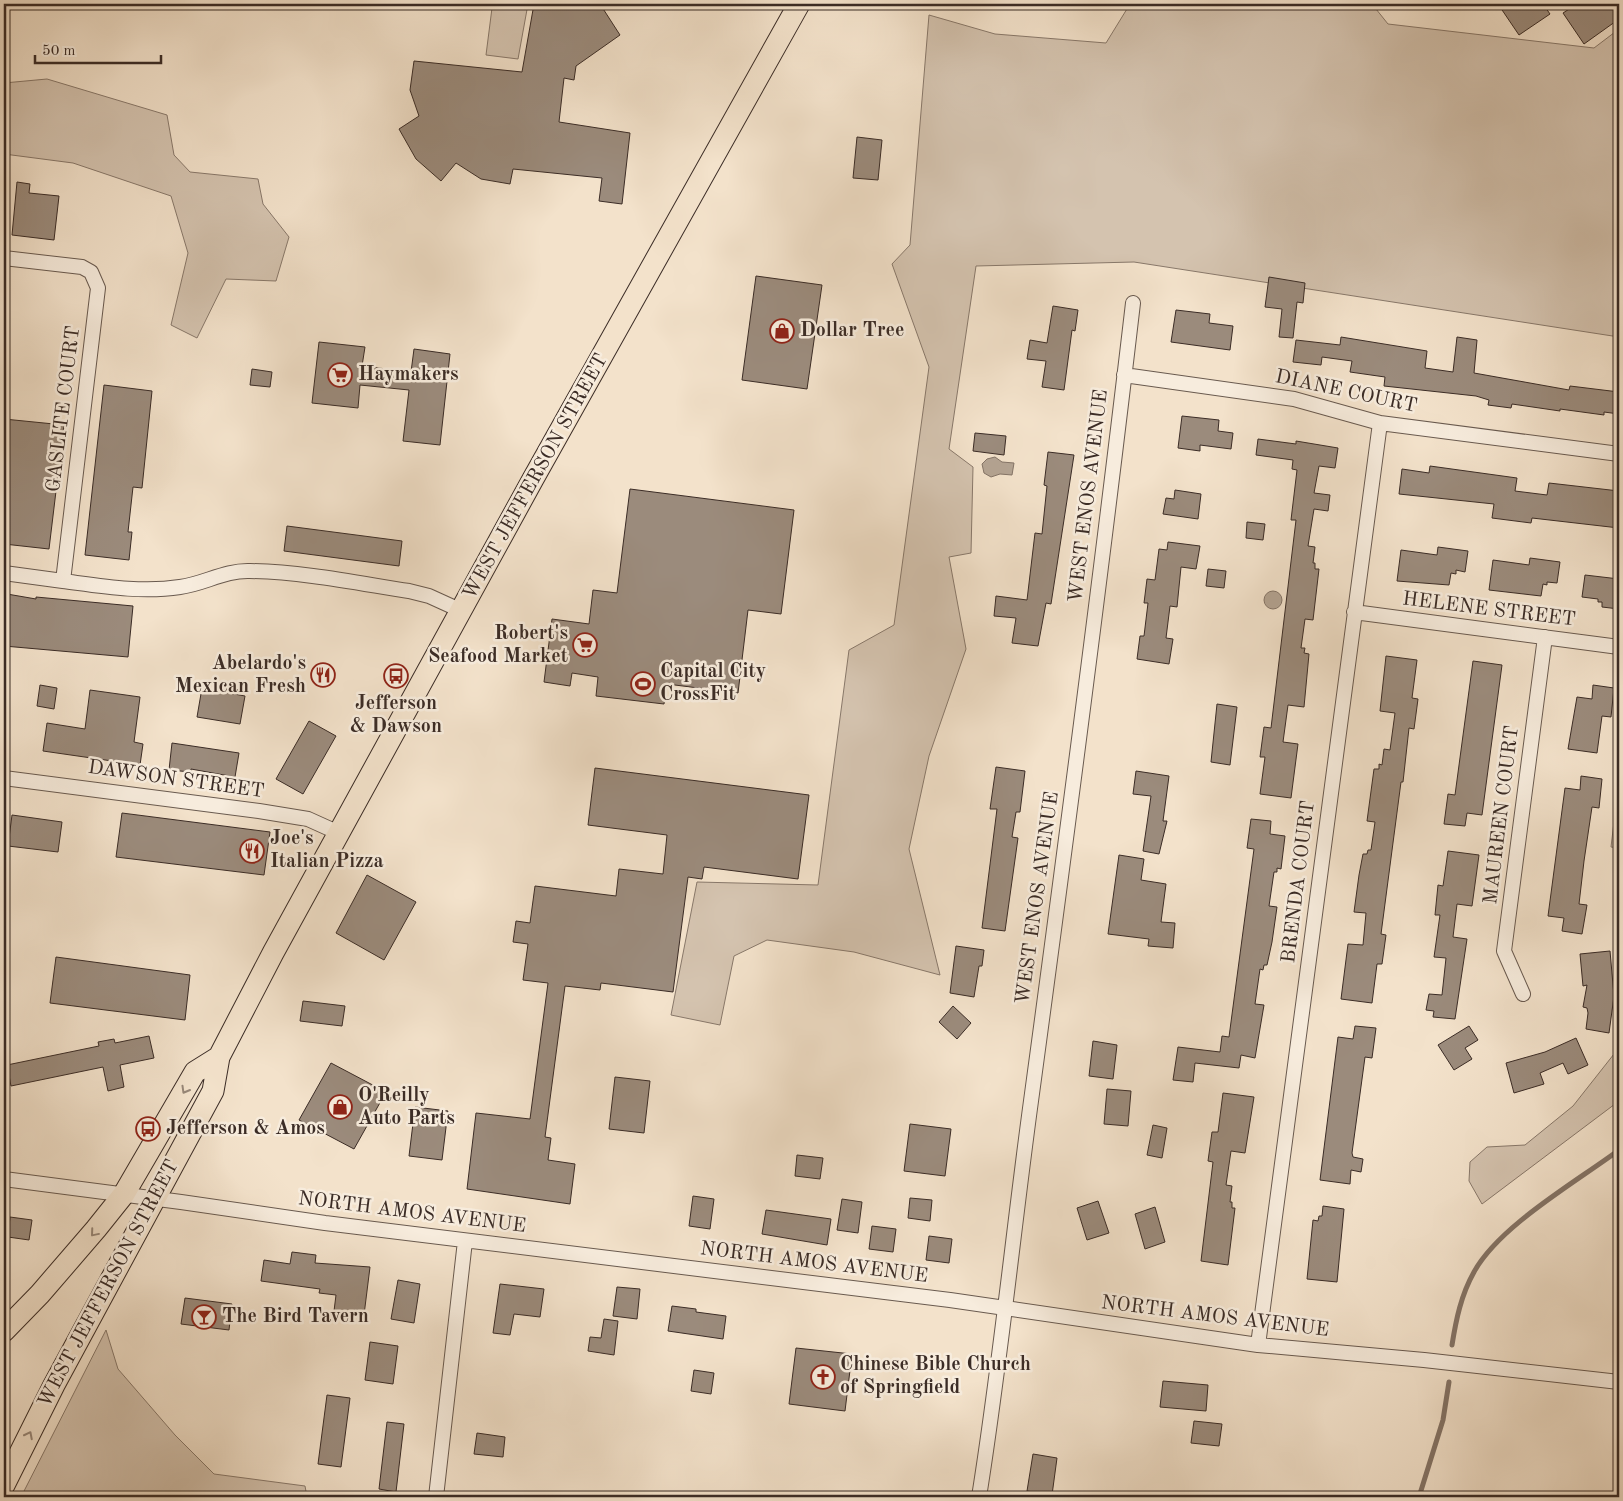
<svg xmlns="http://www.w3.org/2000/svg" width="1623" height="1501" font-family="'Old Standard TT',serif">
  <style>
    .green { fill: #d4c3af; stroke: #88786a }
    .water { fill: #b4a493; stroke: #847467 }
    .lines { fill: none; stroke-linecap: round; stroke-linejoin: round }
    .stream { stroke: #847467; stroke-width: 5 }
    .building { fill: #9b8b7c; stroke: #3b2c26 }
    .street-casing { stroke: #695a4f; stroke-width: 16 }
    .primary-casing { stroke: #3b2c26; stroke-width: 23 }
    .street { stroke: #f7ecdd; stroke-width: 14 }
    .primary { stroke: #f3e2cb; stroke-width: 21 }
    .oneway { stroke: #978778 }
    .labels { text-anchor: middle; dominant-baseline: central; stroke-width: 5; stroke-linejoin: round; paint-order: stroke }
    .poi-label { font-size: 20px; font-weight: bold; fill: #3b2c26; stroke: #f7ecdd; text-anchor: start }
    .street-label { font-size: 20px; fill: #3b2c26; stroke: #f7ecdd }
  </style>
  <rect width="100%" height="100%" fill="#f3e2cb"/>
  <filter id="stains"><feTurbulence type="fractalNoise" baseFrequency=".004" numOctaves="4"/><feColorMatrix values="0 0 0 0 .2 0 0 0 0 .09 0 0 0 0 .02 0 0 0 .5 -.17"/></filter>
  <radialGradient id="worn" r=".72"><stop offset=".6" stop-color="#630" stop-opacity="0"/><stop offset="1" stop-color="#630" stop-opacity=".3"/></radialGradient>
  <path class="green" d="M490 4H528L518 59 486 55 492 8Z
    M1130 4H1372L1388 24 1594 48 1619 29V337L1134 262 976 266 949 449 973 467 971 553 949 557 966 649 929 756 909 849 940 975 854 952 767 940 734 956 720 1025 671 1015 697 882 818 885 849 650 894 625 929 367 892 264 910 245 929 15 995 34 1106 43Z
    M47 79 167 115 174 155 190 172 258 179 263 204 289 237 276 281 226 279 197 338 171 325 188 253 171 196 73 163 4 154V83Z
    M1619 780V848L1611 847Z
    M1619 1025V1101L1482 1204 1469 1181 1470 1162 1487 1147 1525 1145 1573 1106 1614 1054Z
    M106 1330 118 1369 175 1435 214 1474 305 1486 307 1497H21Z"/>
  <path class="water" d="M995 457 1002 462 1014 463 1012 475 1000 474 991 477 984 473 982 464 987 459Z
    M1264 600a9 9 0 1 1 18 0a9 9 0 1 1-18 0Z"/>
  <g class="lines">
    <path class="stream" d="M1452 1345C1456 1320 1461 1295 1474 1272 1499 1226 1576 1182 1619 1150
      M1419 1497 1443 1420 1449 1382"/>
  </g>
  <path class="building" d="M534 4H600L620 35 576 66 574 80 564 78 559 122 630 133 622 204 599 201 602 178 513 169 510 184 481 179 456 163 441 181 416 159 399 129 419 116 410 90 414 61 522 72Z
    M1498 4H1543L1550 14 1519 35Z
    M1577 4H1619V19L1584 44 1563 13Z
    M857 137 882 140 878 180 853 178Z
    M17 182 30 184 29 193 59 196 54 240 12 235Z
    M756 276 822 285 807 389 742 380Z
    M1269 277 1305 283 1303 303 1297 302 1293 338 1279 337 1282 309 1265 307Z
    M1053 306 1078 310 1075 331 1072 330 1064 390 1042 387 1046 361 1027 359 1030 340 1047 343Z
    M1176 310 1210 314 1209 323 1233 326 1230 350 1171 342Z
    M1341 337 1427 351 1425 368 1453 372 1457 337 1477 340 1474 373 1569 390 1570 386 1619 392V414L1604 412V415L1560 409V411L1512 404 1511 408 1488 405 1489 400 1476 396 1384 386 1385 377 1350 372 1352 361 1322 357 1321 365 1293 362 1296 340 1340 345Z
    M319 342 365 347 362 366 411 372 414 349 450 354 440 445 403 441 409 390 360 385 358 408 312 403Z
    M252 369 272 372 270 387 250 385Z
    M104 385 152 391 142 488 133 487 128 532H132L129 560 85 555Z
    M1182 416 1219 420 1218 431 1233 433 1231 449 1200 445V451L1178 448Z
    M4 419 64 425 49 549 4 544 6 474H4Z
    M975 433 1006 436 1004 455 973 451Z
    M1258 439 1296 444V441L1338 448 1335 468 1319 466 1314 493 1330 495 1328 511 1314 509 1308 546 1315 547 1313 563H1315V569H1319L1313 620 1305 619 1301 648H1305L1304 653 1309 654 1304 707 1288 705 1283 742 1298 744 1291 798 1260 794 1265 757H1260L1264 727 1271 728 1296 520H1291L1297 470 1292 469 1293 460 1256 455Z
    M1048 452 1074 455 1051 604 1046 603 1038 646 1012 643 1016 618 994 616 996 596 1027 600 1035 533 1042 534 1047 486 1044 485Z
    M1430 466 1517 478 1515 491 1547 495 1549 483 1619 491V528L1532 518 1531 523 1492 518 1494 504 1399 494 1402 469 1429 473Z
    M630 489 794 510 781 614 748 610 738 693 667 684 664 704 596 696 598 677 572 673 570 686 544 682 552 619 589 624 593 590 617 593Z
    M1175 490 1201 494 1198 519 1163 514 1166 498 1174 499Z
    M1247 522 1265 524 1263 540 1246 538Z
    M287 526 402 541 399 566 284 551Z
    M1168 542 1200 546 1196 569 1181 567 1177 607 1170 606 1166 638 1173 639 1169 664 1137 659 1140 636H1144L1148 603H1144L1147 579 1155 580 1159 549 1167 550Z
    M1438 547 1468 551 1465 572 1456 570V574L1451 573 1449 585 1397 581 1401 550 1437 555Z
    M1530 558 1560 562 1557 583 1547 582V585L1543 584 1541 596 1489 590 1493 560 1529 565Z
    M1208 569 1226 571 1224 588 1206 586Z
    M1585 575 1619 579V609L1602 607V602H1598V599L1582 597Z
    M7 594 36 599V597L133 606 128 657 4 646V613Z
    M1386 656 1417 660 1412 698 1418 699 1414 729 1409 728 1403 782H1401L1381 934 1386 935 1382 964H1377L1372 1003 1341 999 1348 944 1363 945 1366 913 1354 912 1359 875 1363 854H1367L1368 850H1371L1375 822 1367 821 1374 769H1379V764L1382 765 1384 749 1390 750 1395 713 1380 711Z
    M1473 661 1502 665 1482 815 1467 813 1465 826 1444 824 1448 794 1455 795Z
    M40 685 57 688 54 709 37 706Z
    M1593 685 1614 688 1611 717 1602 716 1597 753 1568 749 1577 697 1592 699Z
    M202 688 245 696 240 724 197 717Z
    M90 690 140 697 134 742 143 744 140 765 43 751 47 723 85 729Z
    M1217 704 1237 707 1230 765 1211 762Z
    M309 721 336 736 303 794 276 779Z
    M172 743 239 753 235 777 191 769V772L169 770Z
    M996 767 1025 771 1020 812H1016L1012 837 1018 838 1005 931 982 928 997 809H990Z
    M595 768 809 795 798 879 704 867 702 879 688 877 673 992 601 983 600 990 565 986 545 1137 551 1138 548 1160 575 1164 570 1204 467 1189 476 1113 530 1119 548 983 523 980 528 944 513 942 516 921 530 923 535 886 616 896 619 869 663 874 667 835 588 825Z
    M1136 771 1169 776 1163 821H1167L1159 854 1143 851 1151 796 1133 794Z
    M1581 776 1602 779 1599 808 1592 807 1584 861 1579 904 1587 905 1582 934 1562 931 1564 918 1548 916 1565 788 1580 790Z
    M122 813 270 832 264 875 116 857Z
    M12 815 62 822 58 852 8 846Z
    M1251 819 1271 821 1270 834 1285 836 1281 869 1277 868V872H1274L1269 906 1277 907 1272 942 1267 965H1264L1263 970 1260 969 1255 1004 1264 1005 1255 1058 1241 1055 1239 1068 1195 1063 1193 1082 1173 1080 1178 1047 1220 1052 1222 1036 1229 1037 1254 849 1247 848Z
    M1448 851 1479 855 1472 906 1457 904 1453 937 1467 939 1455 1019 1433 1017 1434 1011 1426 1010 1429 994 1442 995 1446 958 1434 957 1440 915H1435L1438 885 1443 886Z
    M1119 855 1144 859 1141 880 1166 884 1161 922 1175 923 1173 948 1148 946 1149 939 1108 934Z
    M367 875 416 902 384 960 336 933Z
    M956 946 984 950 982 966H979L974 997 950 993Z
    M1610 951 1614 996 1609 1033 1586 1029 1588 1013 1587 1008 1583 1007 1587 985 1583 986 1580 954Z
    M56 957 190 975 185 1020 50 1003Z
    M303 1001 345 1006 342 1026 300 1021Z
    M953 1006 971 1023 957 1039 939 1022Z
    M1355 1026 1376 1028 1372 1058 1365 1057 1352 1153 1353 1157 1363 1159 1361 1172 1351 1170 1350 1184 1320 1180 1338 1037 1353 1039Z
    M1469 1026 1478 1040 1465 1048 1472 1059 1454 1070 1438 1045Z
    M149 1036 154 1058 120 1065 124 1087 108 1091 103 1067 11 1086 7 1065 99 1046 98 1042 114 1039 115 1043Z
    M1576 1038 1588 1065 1568 1074 1563 1063 1540 1073 1544 1084 1514 1093 1506 1063 1545 1052Z
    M1093 1041 1117 1045 1113 1079 1089 1076Z
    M331 1063 386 1092 354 1149 299 1120Z
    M615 1077 650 1081 644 1133 609 1129Z
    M1107 1089 1131 1091 1128 1126 1104 1124Z
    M1223 1093 1254 1097 1245 1153 1231 1151 1226 1185 1232 1186 1230 1202H1232V1208H1235L1228 1265 1201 1261 1213 1162 1208 1161 1212 1132H1218Z
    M415 1107 448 1111 442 1160 409 1156Z
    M910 1124 951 1129 945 1176 904 1171Z
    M1153 1125 1167 1128 1162 1158 1147 1155Z
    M797 1155 823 1158 820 1179 795 1176Z
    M693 1196 714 1199 710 1229 689 1226Z
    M910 1198 932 1200 930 1221 908 1218Z
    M842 1199 862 1202 858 1233 837 1230Z
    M1098 1201 1109 1233 1087 1240 1077 1208Z
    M1323 1206 1344 1209 1337 1282 1307 1279 1313 1220 1318 1221 1319 1216H1322Z
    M1155 1207 1165 1242 1145 1249 1135 1214Z
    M766 1210 831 1219 827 1245 762 1234Z
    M10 1217 32 1220 29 1240 8 1237Z
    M872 1226 896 1229 893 1252 869 1249Z
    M929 1236 952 1239 949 1263 926 1260Z
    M292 1252 316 1255 315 1263 370 1267 364 1315 334 1311 336 1295 319 1293 320 1289 261 1281 264 1260 290 1264Z
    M398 1280 420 1284 414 1323 391 1319Z
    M500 1284 544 1289 540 1317 514 1314 510 1335 493 1333Z
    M617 1287 640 1289 637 1319 613 1316Z
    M185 1298 232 1304 229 1330 181 1324Z
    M672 1306 696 1309V1312L726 1316 723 1339 668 1331Z
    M604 1319 618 1321 614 1355 588 1351 590 1337 601 1338Z
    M370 1342 398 1346 393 1384 365 1380Z
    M796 1348 852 1354 845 1411 789 1404Z
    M694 1370 714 1373 711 1394 691 1391Z
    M1163 1381 1208 1385 1206 1411 1160 1407Z
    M327 1395 350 1398 341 1467 318 1464Z
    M1194 1421 1222 1424 1219 1446 1191 1443Z
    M387 1422 404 1424 396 1492 379 1489Z
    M477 1433 505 1437 503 1457 474 1454Z
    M1033 1454 1057 1458 1052 1495 1027 1491Z"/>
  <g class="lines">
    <g class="street-casing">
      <path id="street" d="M4 258 82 267 91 272 98 288 63 581 4 573
        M1124 375 1294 399 1380 423 1619 454
        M63 581C101 586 141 593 180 587 204 584 225 570 250 571 303 572 357 583 409 591L429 596 462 611
        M1354 612 1619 647
        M4 778 259 811 308 819 339 833
        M1523 994 1504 951 1545 637
        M4 1179 181 1202 325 1223 950 1300 1258 1345 1424 1360 1619 1382
        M1258 1345 1380 423
        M436 1497 465 1241
        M979 1497C1000 1366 1013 1233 1031 1101 1067 835 1102 569 1133 303"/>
    </g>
    <g class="primary-casing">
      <path id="primary" d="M4 1331 40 1294 96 1229 124 1194 195 1072 219 1057
        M4 1485 54 1385 213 1091 219 1057 273 953 533 479 799 4"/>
    </g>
    <use href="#street" class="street"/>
    <use href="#primary" class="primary"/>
  </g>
  <defs><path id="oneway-chevron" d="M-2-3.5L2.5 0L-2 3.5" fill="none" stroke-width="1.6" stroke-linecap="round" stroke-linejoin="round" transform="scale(1.25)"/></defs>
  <g class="oneway">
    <use href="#oneway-chevron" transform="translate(185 1090) rotate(120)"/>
    <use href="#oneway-chevron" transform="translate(94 1233) rotate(130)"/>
    <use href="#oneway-chevron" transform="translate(29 1435) rotate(-63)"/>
  </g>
  <defs>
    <g id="shop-ring" transform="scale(1.25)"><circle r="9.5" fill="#f7ecdd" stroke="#8f2418" stroke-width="1.5"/><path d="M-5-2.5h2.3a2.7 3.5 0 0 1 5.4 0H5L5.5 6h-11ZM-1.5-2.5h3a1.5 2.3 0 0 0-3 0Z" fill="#8f2418"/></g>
    <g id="supermarket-ring" transform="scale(1.25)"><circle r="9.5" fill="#f7ecdd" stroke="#8f2418" stroke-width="1.5"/><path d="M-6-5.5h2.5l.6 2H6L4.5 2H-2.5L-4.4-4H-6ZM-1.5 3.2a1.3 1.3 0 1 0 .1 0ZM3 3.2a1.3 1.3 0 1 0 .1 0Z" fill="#8f2418"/></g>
    <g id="restaurant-ring" transform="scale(1.25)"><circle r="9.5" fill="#f7ecdd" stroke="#8f2418" stroke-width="1.5"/><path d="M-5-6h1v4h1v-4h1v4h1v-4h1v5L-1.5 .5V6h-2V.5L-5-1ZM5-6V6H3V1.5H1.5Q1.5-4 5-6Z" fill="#8f2418"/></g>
    <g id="bus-ring" transform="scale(1.25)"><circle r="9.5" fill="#f7ecdd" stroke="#8f2418" stroke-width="1.5"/><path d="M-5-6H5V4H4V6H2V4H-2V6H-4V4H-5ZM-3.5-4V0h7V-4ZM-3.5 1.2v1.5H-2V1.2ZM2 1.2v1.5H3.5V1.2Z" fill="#8f2418"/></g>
    <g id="stadium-ring" transform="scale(1.25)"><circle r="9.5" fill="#f7ecdd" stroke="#8f2418" stroke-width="1.5"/><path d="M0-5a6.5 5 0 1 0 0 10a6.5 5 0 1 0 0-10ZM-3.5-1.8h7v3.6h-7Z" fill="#8f2418"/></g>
    <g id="bar-ring" transform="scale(1.25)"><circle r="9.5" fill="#f7ecdd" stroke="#8f2418" stroke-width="1.5"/><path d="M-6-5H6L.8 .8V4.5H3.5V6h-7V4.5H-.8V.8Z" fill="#8f2418"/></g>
    <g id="church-ring" transform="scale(1.25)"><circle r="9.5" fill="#f7ecdd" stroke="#8f2418" stroke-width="1.5"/><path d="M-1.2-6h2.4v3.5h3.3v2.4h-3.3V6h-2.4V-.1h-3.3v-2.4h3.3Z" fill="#8f2418"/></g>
  </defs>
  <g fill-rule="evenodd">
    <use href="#shop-ring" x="782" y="331"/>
    <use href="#supermarket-ring" x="340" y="375"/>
    <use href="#supermarket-ring" x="585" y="645"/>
    <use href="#restaurant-ring" x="323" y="675"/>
    <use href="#bus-ring" x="396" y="676"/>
    <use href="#stadium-ring" x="643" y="684"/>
    <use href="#restaurant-ring" x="252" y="851"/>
    <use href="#shop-ring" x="340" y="1107"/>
    <use href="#bus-ring" x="148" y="1129"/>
    <use href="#bar-ring" x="204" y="1317"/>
    <use href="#church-ring" x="823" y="1377"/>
  </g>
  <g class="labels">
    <g class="poi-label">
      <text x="800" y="331">Dollar Tree</text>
      <text x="358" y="375">Haymakers</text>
      <text x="568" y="634" text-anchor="end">Robert's<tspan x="568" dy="23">Seafood Market</tspan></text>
      <text x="306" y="664" text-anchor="end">Abelardo's<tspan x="306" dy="23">Mexican Fresh</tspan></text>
      <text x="660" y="672">Capital City<tspan x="660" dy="23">CrossFit</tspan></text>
      <text x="396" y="704" text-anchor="middle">Jefferson<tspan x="396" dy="23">&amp; Dawson</tspan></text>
      <text x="270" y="839">Joe's<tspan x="270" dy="23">Italian Pizza</tspan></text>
      <text x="358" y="1096">O'Reilly<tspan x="358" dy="23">Auto Parts</tspan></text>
      <text x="166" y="1129">Jefferson &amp; Amos</text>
      <text x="222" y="1317">The Bird Tavern</text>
      <text x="840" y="1365">Chinese Bible Church<tspan x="840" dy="23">of Springfield</tspan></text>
    </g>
    <g class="street-label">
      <text transform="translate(1346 392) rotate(12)">DIANE COURT</text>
      <text transform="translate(64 409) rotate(-83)">GASLITE COURT</text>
      <text transform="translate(536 477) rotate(-61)">WEST JEFFERSON STREET</text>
      <text transform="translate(1089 496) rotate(-83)">WEST ENOS AVENUE</text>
      <text transform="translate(1489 610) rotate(7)">HELENE STREET</text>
      <text transform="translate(176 780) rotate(8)">DAWSON STREET</text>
      <text transform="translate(1502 815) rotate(-83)">MAUREEN COURT</text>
      <text transform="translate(1299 882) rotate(-83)">BRENDA COURT</text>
      <text transform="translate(1038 898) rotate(-82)">WEST ENOS AVENUE</text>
      <text transform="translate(412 1213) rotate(7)">NORTH AMOS AVENUE</text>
      <text transform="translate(814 1263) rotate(7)">NORTH AMOS AVENUE</text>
      <text transform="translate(109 1284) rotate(-62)">WEST JEFFERSON STREET</text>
      <text transform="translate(1215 1317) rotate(7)">NORTH AMOS AVENUE</text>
    </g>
  </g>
  <rect width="1623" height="1501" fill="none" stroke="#f3e2cb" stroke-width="20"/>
  <rect x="5" y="5" width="1613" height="1491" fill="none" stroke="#3b2c26" stroke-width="2.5"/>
  <rect x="10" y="10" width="1603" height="1481" fill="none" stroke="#3b2c26"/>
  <path d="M35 55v8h126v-8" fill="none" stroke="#3b2c26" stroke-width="2.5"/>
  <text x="42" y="55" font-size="15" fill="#3b2c26" stroke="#f7ecdd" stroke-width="4" paint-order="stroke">50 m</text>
  <rect width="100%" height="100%" filter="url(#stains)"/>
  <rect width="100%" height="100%" fill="url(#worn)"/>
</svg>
